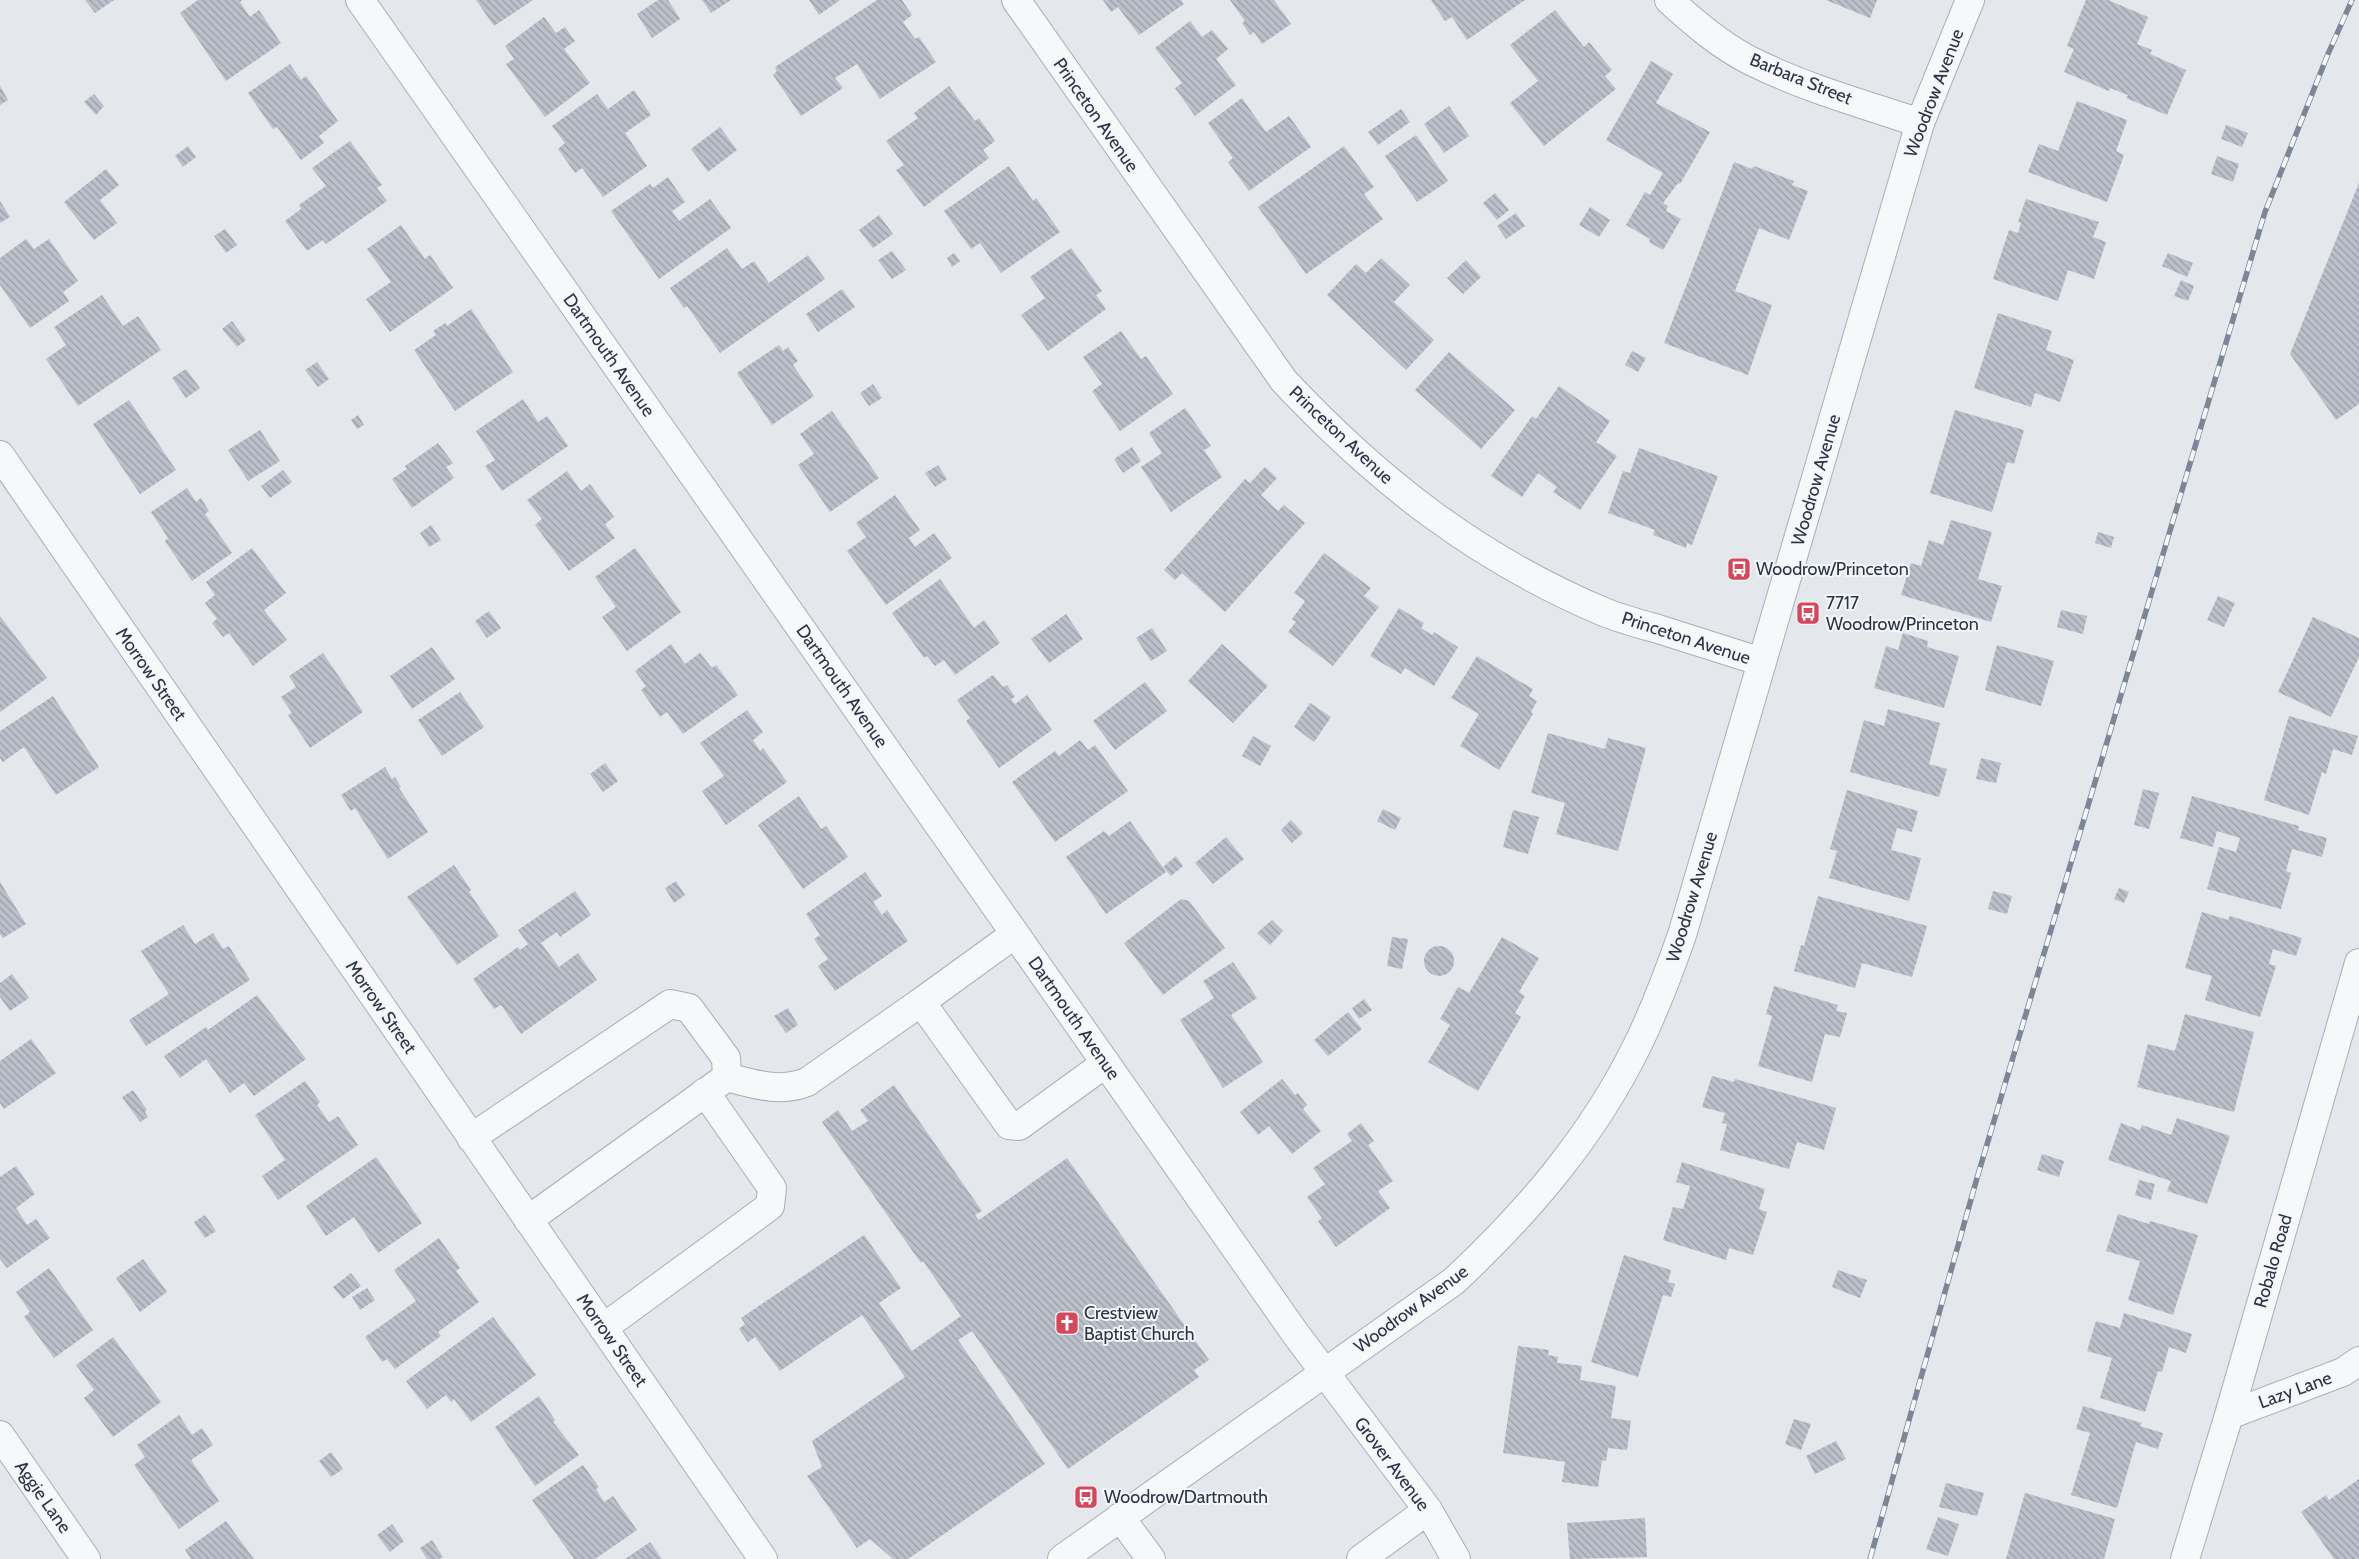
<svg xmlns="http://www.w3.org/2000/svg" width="2359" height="1559" font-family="Cabin,sans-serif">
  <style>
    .building { fill: url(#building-back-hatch) }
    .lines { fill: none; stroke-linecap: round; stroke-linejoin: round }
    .minor-casing { stroke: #a9aeb7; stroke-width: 30 }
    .minor { stroke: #f7f8fa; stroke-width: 28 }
    .rail-casing { stroke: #7d8696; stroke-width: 5.5 }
    .rail { stroke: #f4f6f9; stroke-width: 4; stroke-dasharray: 11; stroke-linecap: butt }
    .labels { text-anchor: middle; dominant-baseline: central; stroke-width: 4; stroke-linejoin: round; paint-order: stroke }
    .street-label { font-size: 18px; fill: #2b3445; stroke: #f4f6f9 }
    .poi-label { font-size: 18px; fill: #2b3445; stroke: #f4f6f9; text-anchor: start }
  </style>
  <defs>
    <pattern id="building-back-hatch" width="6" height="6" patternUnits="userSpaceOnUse" patternTransform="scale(1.25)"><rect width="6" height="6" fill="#bbc0ca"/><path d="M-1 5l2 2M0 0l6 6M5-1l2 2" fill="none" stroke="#989da6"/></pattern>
  </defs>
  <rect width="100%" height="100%" fill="#e4e7ec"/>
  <path class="building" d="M85 0H114L95 13Z
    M198 0H242L240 2 250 17 259 10 281 43 226 81 180 13Z
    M476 0H533L494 26Z
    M658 0H668L680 19 652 38 637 14Z
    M702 0H731L711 13Z
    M809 0H840L819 15Z
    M877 0H902L912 15 903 22 915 39 919 37 936 62 880 99 857 64 835 78 843 88 801 116 773 75 777 71 775 67Z
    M1103 0H1181L1184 4 1139 35 1118 7 1111 12Z
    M1230 0H1274L1291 24 1262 44 1254 32 1250 35 1242 23 1245 21Z
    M1431 0H1525L1467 40 1452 17 1445 21Z
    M1826 0H1877L1870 18Z
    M2086 0H2108L2148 17 2137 44 2152 50 2150 54 2186 70 2167 115 2126 98 2128 95 2110 88 2109 91 2064 72 2074 49 2067 46Z
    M1555 10 1584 47 1589 42 1612 70 1605 76 1616 89 1544 146 1510 103 1538 81 1510 45Z
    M544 17 556 33 565 27 575 41 564 49 590 83 545 117 506 64 514 59 505 46Z
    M1190 21 1202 37 1212 30 1228 49 1216 59 1236 85 1195 116 1175 88 1182 83 1155 48Z
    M1651 61 1673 74 1656 103 1710 132 1680 184 1678 183 1663 203 1668 206 1666 211 1681 219 1663 250 1649 242 1650 239 1626 225 1645 192 1650 195 1663 173 1606 140Z
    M290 64 301 80 306 76 338 121 319 136 324 143 301 160 277 127 273 129 248 93Z
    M0 86 8 100 0 105Z
    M949 86 975 121 979 118 995 141 983 150 989 158 924 207 896 170 904 165 886 141 918 118 914 113Z
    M634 90 651 115 625 133 647 166 603 197 582 168 575 173 558 149 565 143 552 126 597 94 608 109Z
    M94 94 104 106 96 115 84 102Z
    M1242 98 1266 132 1289 116 1311 147 1249 191 1228 162 1233 158 1208 123Z
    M2077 101 2127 120 2116 151 2124 155 2107 202 2028 172 2039 144 2058 151Z
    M1449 106 1469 136 1444 153 1424 124Z
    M1401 109 1410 122 1378 145 1368 132Z
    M2226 125 2248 133 2242 147 2221 139Z
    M720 127 737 150 708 172 691 149Z
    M1416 135 1448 181 1417 202 1385 156Z
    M350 141 382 185 377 188 387 201 326 244 323 240 307 251 285 221 301 209 299 205 326 186 312 168Z
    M188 146 196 157 183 167 175 156Z
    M1344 146 1374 187 1364 194 1383 219 1306 274 1258 207Z
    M2217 156 2239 164 2233 182 2211 174Z
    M1734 162 1752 169 1754 166 1794 181 1792 185 1808 191 1789 240 1759 228 1735 291 1772 305 1748 375 1664 343Z
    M1009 166 1033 201 1036 198 1060 232 1001 273 980 243 971 249 944 211Z
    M106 169 119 185 100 200 117 223 94 240 64 202Z
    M668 177 685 202 672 211 679 221 710 199 731 228 659 279 611 211 650 184 653 188Z
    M2359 183V404L2336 420 2290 354Z
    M1495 193 1509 210 1497 220 1483 203Z
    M2026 199 2099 222 2093 237 2106 242 2094 279 2068 270 2058 301 1993 279 2009 230 2018 233 2021 223 2018 222Z
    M0 201 10 217 0 223Z
    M1590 207 1610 220 1599 237 1579 225Z
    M1516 213 1525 226 1506 239 1497 226Z
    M879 215 893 234 873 248 859 230Z
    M401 225 425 259 430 255 453 288 390 332 366 299 391 282 367 249Z
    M225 229 237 245 226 253 214 236Z
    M26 239 34 249 49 239 78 281 63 292 69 301 30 328 0 285V258Z
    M727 248 742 269 754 261 769 283 808 255 825 279 720 353 687 306 684 308 670 288Z
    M1071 248 1102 291 1096 295 1106 309 1048 351 1021 315 1045 298 1030 277Z
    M892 251 906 270 892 279 878 260Z
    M954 253 960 261 952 267 947 258Z
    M2168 253 2193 263 2187 277 2162 266Z
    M1381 258 1410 285 1394 302 1434 340 1406 370 1327 295 1356 264 1366 273Z
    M1466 260 1481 277 1463 294 1447 278Z
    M2181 280 2194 286 2188 301 2174 296Z
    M842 289 855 307 818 332 806 314Z
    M102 295 123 326 138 316 161 350 78 406 46 359 66 345 54 327Z
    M471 309 513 372 455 411 414 350 436 335 433 331 445 323 447 326Z
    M1998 313 2052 331 2046 350 2074 360 2060 402 2035 393 2031 407 1974 388Z
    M232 321 246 340 237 347 222 329Z
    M1121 331 1141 359 1146 356 1173 394 1120 431 1092 391 1102 384 1083 357Z
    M779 345 783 351 788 347 798 361 793 365 814 396 772 425 737 373Z
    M1632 351 1646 358 1638 372 1625 365Z
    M1449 352 1515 410 1481 449 1415 390Z
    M317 362 329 379 318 387 305 370Z
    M186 369 200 388 186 398 172 378Z
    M873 384 882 398 869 406 860 393Z
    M1559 386 1610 421 1596 442 1617 456 1580 510 1553 492 1557 487 1538 473 1522 497 1491 476 1532 416 1536 419Z
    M523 399 538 422 547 416 568 446 502 491 485 466 495 460 476 431Z
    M129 400 176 470 140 494 93 424Z
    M1185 408 1211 446 1204 450 1222 477 1171 512 1141 467 1162 453 1149 433Z
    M1955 410 2024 430 2014 464 2007 462 1992 512 1930 493Z
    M832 411 879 478 830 512 798 465 814 454 800 434Z
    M358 415 364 425 357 429 351 420Z
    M260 430 280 461 248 481 228 450Z
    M438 443 453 463 446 467 454 478 412 508 392 479 407 469 405 466Z
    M1132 447 1141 461 1123 473 1114 459Z
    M1639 448 1718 476 1692 545 1687 543 1686 548 1653 535 1655 530 1608 513 1623 471 1630 473Z
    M938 465 947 479 935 487 925 473Z
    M1265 467 1277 478 1261 495 1278 511 1284 505 1305 523 1225 612 1182 573 1175 580 1164 570 1245 479 1250 483Z
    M283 470 292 482 270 498 261 486Z
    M567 471 581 491 590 484 614 517 605 524 615 538 569 571 535 525 542 519 527 500Z
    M187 488 196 502 201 498 209 511 205 514 232 553 192 581 165 541 168 538 151 512Z
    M895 495 920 530 909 538 915 547 934 533 952 558 886 605 847 551 866 537 856 523Z
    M1951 520 1992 532 1978 579 2002 586 1991 622 1901 595 1911 563 1921 566 1929 540 1943 545Z
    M431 525 441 540 429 547 420 533Z
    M2098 532 2114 537 2111 548 2095 543Z
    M252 548 286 593 264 610 287 640 253 666 229 633 223 637 212 623 217 619 205 603 215 595 206 582Z
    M635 548 681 612 627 651 602 617 616 607 595 577Z
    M1324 553 1371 588 1364 596 1379 607 1333 666 1288 632 1296 622 1292 619 1305 601 1294 593Z
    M940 579 974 628 984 620 1000 643 955 675 944 660 935 666 927 656 924 658 892 613Z
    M2218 596 2235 603 2224 627 2207 620Z
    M1399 608 1424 623 1421 628 1432 635 1434 632 1458 647 1434 686 1405 668 1401 674 1370 656Z
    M2061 610 2087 616 2083 634 2057 627Z
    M489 611 501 628 487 638 475 621Z
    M1066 614 1083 639 1049 663 1031 639Z
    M0 616 47 678 0 712Z
    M2313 617 2359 638V657L2331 717 2278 692Z
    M1152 628 1167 651 1151 661 1136 638Z
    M1903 633 1928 641 1927 647 1959 656 1944 708 1874 688 1886 646 1898 650Z
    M671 644 685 664 700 653 712 668 716 665 738 695 683 734 667 712 660 717 641 690 646 686 635 671Z
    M1222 644 1268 686 1233 723 1188 681Z
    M1997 645 2054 661 2041 706 1985 690Z
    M432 647 455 679 412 709 390 676Z
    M323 653 363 712 310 748 288 715 292 713 281 697 296 687 289 676Z
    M1477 656 1533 689 1529 696 1537 701 1531 712 1533 714 1499 770 1460 746 1479 714 1451 698Z
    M993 675 1003 687 1007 685 1015 697 1011 699 1015 704 1027 695 1052 730 999 768 966 721 970 718 957 700Z
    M1145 682 1167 711 1115 750 1093 721Z
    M460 692 484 727 442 756 418 720Z
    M53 696 99 767 56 795 24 747 3 762 0 758V731Z
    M1310 703 1331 717 1314 742 1294 727Z
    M1888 709 1940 723 1929 764 1947 769 1939 797 1850 772 1864 720 1884 726Z
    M747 710 763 732 753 740 760 751 763 748 787 782 726 825 702 791 724 776 700 743Z
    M2289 716 2358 736 2352 755 2333 749 2326 774 2322 772 2309 815 2264 800Z
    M1548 733 1605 749 1608 738 1646 748 1618 851 1556 834 1565 803 1531 793Z
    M1253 736 1271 746 1260 766 1242 756Z
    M1080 740 1088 750 1095 745 1128 791 1055 842 1012 782 1055 751 1059 756Z
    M1981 758 2001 763 1996 783 1976 779Z
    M605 763 618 781 603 792 590 774Z
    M385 767 392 779 395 777 401 787 399 788 428 832 388 859 355 808 351 811 341 795Z
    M2143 789 2159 793 2149 829 2134 825Z
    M1847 790 1918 811 1912 832 1897 828 1891 850 1921 858 1909 901 1829 878 1837 851 1830 849Z
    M799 796 821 829 826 826 848 857 803 889 758 825Z
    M2192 796 2299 826 2298 830 2327 838 2322 857 2292 849 2286 871 2291 873 2281 909 2207 889 2219 847 2236 852 2240 838 2217 831 2213 847 2180 838Z
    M1383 809 1401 818 1395 830 1377 821Z
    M1513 810 1539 817 1528 854 1503 847Z
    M1291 820 1303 833 1292 843 1281 830Z
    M1130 821 1166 872 1106 914 1066 857 1104 831 1109 836Z
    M1226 837 1244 859 1213 884 1195 863Z
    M1176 856 1183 866 1171 876 1163 867Z
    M454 865 471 890 469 892 499 936 457 965 407 897Z
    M865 872 882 896 873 902 882 915 887 910 908 941 835 991 818 966 828 959 814 939 820 935 806 914Z
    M676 881 685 895 674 903 665 888Z
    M0 882 26 924 3 938 0 934Z
    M2119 888 2129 892 2124 903 2114 899Z
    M575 891 591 915 560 937 557 932 541 943 559 967 578 953 597 980 521 1034 501 1005 494 1009 473 979 518 947 520 950 528 944 518 930Z
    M1993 891 2012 896 2007 914 1988 909Z
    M1818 896 1927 926 1912 977 1862 963 1855 988 1794 971 1801 945 1804 946Z
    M1181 899 1189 901 1225 948 1163 995 1124 943Z
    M2202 912 2228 920 2230 916 2302 938 2296 956 2273 949 2269 964 2276 966 2260 1017 2205 1000 2212 976 2185 968Z
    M1272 920 1283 931 1270 945 1257 933Z
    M183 925 195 944 213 933 223 949 229 946 250 980 146 1046 129 1020 169 994 141 951Z
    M1392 937 1408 939 1402 969 1387 966Z
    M1502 937 1539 958 1519 992 1525 996 1515 1013 1521 1017 1478 1091 1428 1062 1450 1025 1440 1019 1458 987 1469 993Z
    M1424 961a15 15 0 1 1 30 0a15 15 0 1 1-30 0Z
    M1233 962 1257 998 1231 1015 1263 1062 1223 1088 1180 1020 1214 998 1203 981Z
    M12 974 29 998 10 1011 0 997V983Z
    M1774 986 1838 1005 1836 1011 1847 1013 1840 1037 1825 1034 1812 1082 1758 1066 1772 1016 1766 1014Z
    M257 995 306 1059 254 1096 244 1083 230 1093 206 1059 180 1078 164 1056 206 1027 208 1030Z
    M1364 999 1372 1010 1359 1019 1352 1008Z
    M788 1008 798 1025 786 1033 774 1016Z
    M1348 1012 1362 1029 1328 1056 1314 1040Z
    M2185 1014 2254 1032 2234 1112 2137 1087 2148 1044 2175 1051Z
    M31 1039 56 1073 4 1109 0 1103V1061Z
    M1712 1076 1734 1082 1735 1079 1836 1108 1824 1150 1797 1142 1789 1169 1720 1150 1727 1124 1722 1123 1725 1113 1702 1107Z
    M1282 1079 1295 1095 1298 1093 1307 1105 1303 1109 1321 1131 1292 1154 1269 1126 1258 1135 1240 1112Z
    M305 1081 320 1102 317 1105 329 1122 338 1116 358 1145 278 1200 262 1176 285 1160 255 1115Z
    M894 1085 982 1211 975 1215 979 1220 1067 1158 1209 1360 1194 1370 1199 1377 1068 1469 972 1331 958 1340 1045 1464 908 1559H893L870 1539 857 1548 807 1476 822 1467 812 1441 905 1377 862 1315 780 1371 755 1337 748 1342 739 1329 745 1324 741 1318 864 1235 901 1288 879 1303 912 1351 961 1316 923 1261 921 1263 822 1122 838 1110 852 1131 868 1121 860 1110Z
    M133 1090 147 1110 145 1112 148 1117 140 1122 122 1097Z
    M2177 1118 2230 1136 2207 1204 2167 1191 2171 1181 2108 1160 2121 1123 2140 1130 2142 1125 2171 1135Z
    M1361 1123 1374 1141 1368 1145 1393 1181 1378 1191 1390 1208 1336 1247 1318 1221 1322 1218 1307 1197 1325 1184 1313 1168 1352 1141 1347 1134Z
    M2042 1154 2064 1161 2059 1177 2037 1170Z
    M376 1157 422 1223 378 1253 354 1217 326 1236 306 1206Z
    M1682 1162 1765 1189 1759 1209 1767 1212 1753 1255 1729 1248 1726 1260 1663 1240 1673 1207 1683 1209 1690 1186 1676 1182Z
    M16 1166 35 1194 16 1208 27 1225 36 1219 50 1238 7 1268 0 1259V1177Z
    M2139 1180 2155 1184 2151 1200 2135 1195Z
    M2118 1214 2149 1224 2150 1221 2198 1235 2173 1315 2128 1300 2140 1261 2106 1251Z
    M205 1215 216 1231 205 1238 194 1222Z
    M439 1238 460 1268 456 1271 479 1302 438 1332 441 1336 395 1369 387 1359 382 1362 365 1337 416 1301 394 1270Z
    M1624 1255 1671 1270 1668 1282 1675 1284 1671 1297 1663 1295 1638 1377 1591 1362Z
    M143 1259 167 1292 140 1312 116 1278Z
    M49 1268 93 1330 54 1358 24 1317 30 1312 16 1292Z
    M1838 1270 1867 1280 1860 1298 1832 1287Z
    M351 1273 361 1286 343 1299 333 1287Z
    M367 1288 375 1300 360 1310 352 1297Z
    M2124 1313 2192 1334 2186 1353 2169 1347 2162 1372 2158 1371 2145 1412 2100 1398 2112 1358 2087 1351 2096 1321 2120 1328Z
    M493 1317 536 1375 471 1422 454 1399 451 1402 446 1395 427 1409 406 1381Z
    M113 1337 161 1402 113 1437 84 1398 94 1390 76 1365Z
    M1518 1346 1549 1350 1548 1355 1558 1357 1557 1363 1582 1366 1580 1380 1616 1386 1611 1418 1631 1421 1627 1450 1608 1448 1606 1461 1602 1460 1598 1487 1562 1482 1565 1462 1503 1453Z
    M539 1396 555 1420 553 1422 579 1455 535 1486 495 1427Z
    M2083 1406 2142 1423 2140 1426 2163 1433 2158 1449 2136 1442 2117 1508 2071 1495 2090 1433 2076 1429Z
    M179 1415 192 1435 202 1428 213 1445 191 1460 219 1501 179 1529 134 1465 145 1457 137 1445Z
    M1794 1419 1811 1424 1801 1450 1785 1444Z
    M1836 1441 1846 1459 1815 1474 1806 1456Z
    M331 1452 343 1469 331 1477 319 1461Z
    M583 1465 599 1487 596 1489 604 1502 613 1496 637 1530 595 1559H574L532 1500Z
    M2359 1479V1559H2334L2301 1512 2326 1495 2329 1500Z
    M1946 1483 1984 1493 1977 1516 1939 1507Z
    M2025 1493 2115 1519 2104 1559H2006Z
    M1938 1517 1959 1524 1948 1556 1926 1549Z
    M1645 1518 1647 1557 1570 1559 1567 1523Z
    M226 1521 254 1559H191L185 1550Z
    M392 1524 404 1541 390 1552 377 1535Z
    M432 1540 443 1557 439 1559H427L420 1548Z
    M650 1542 662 1559H625Z"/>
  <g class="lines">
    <g class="minor-casing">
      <path id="minor" d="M360 0 1295 1333 1428 1510 1456 1559
        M1016 0 1284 381C1378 481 1476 558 1604 612 1621 619 1640 624 1658 629 1692 640 1727 651 1762 662
        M1669 0C1694 23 1721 46 1751 61 1805 88 1863 104 1920 123
        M0 455 763 1559
        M1015 934 921 1002 1009 1125 1019 1126 1106 1063
        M727 1077C754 1084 780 1093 807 1082L921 1002
        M471 1138 670 1004 689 1008 726 1058 727 1077 528 1220
        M603 1328 770 1206 772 1188 705 1092
        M2229 1415 2343 1372 2359 1361
        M0 1435 86 1559
        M1120 1517 1151 1559
        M1062 1559 1454 1281C1528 1212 1593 1136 1638 1044 1655 1009 1669 972 1682 935L1920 123 1970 0
        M1361 1559 1428 1510
        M2185 1559 2229 1415 2359 963"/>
    </g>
    <use href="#minor" class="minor"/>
    <g class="rail-casing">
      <path id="rail" d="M1870 1559 1977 1178 2265 212 2328 54 2352 0"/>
    </g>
    <use href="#rail" class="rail"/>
  </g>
  <defs>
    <g id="bus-square" transform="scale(1.25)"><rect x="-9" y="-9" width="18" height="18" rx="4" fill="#d1495b" stroke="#f4f6f9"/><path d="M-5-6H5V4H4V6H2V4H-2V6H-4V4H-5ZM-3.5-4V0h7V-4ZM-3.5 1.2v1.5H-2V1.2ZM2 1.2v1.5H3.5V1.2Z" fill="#fff"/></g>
    <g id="church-square" transform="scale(1.25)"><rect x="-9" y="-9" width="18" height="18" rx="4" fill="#d1495b" stroke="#f4f6f9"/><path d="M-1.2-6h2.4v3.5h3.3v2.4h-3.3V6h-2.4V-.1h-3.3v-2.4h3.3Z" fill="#fff"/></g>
  </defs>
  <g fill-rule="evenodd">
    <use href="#bus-square" x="1739" y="569"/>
    <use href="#bus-square" x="1808" y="613"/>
    <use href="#church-square" x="1067" y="1323"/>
    <use href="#bus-square" x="1086" y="1497"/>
  </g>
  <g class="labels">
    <g class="street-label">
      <text transform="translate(1801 79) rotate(22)">Barbara Street</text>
      <text transform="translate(1934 93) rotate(-69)">Woodrow Avenue</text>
      <text transform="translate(1096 115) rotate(55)">Princeton Avenue</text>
      <text transform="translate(609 355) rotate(55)">Dartmouth Avenue</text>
      <text transform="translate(1341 435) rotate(43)">Princeton Avenue</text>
      <text transform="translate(1816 480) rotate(-74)">Woodrow Avenue</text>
      <text transform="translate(1686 638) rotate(18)">Princeton Avenue</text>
      <text transform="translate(151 674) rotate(55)">Morrow Street</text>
      <text transform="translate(842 686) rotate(55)">Dartmouth Avenue</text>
      <text transform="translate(1692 897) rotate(-73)">Woodrow Avenue</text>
      <text transform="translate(381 1007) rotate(55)">Morrow Street</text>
      <text transform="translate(1074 1018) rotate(55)">Dartmouth Avenue</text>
      <text transform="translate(2273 1261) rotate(-74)">Robalo Road</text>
      <text transform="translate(1411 1309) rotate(-36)">Woodrow Avenue</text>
      <text transform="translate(612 1340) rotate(55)">Morrow Street</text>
      <text transform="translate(2295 1390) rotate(-20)">Lazy Lane</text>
      <text transform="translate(1392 1464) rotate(53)">Grover Avenue</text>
      <text transform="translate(43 1497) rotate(55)">Aggie Lane</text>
    </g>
    <g class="poi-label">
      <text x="1756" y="569">Woodrow/Princeton</text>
      <text x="1826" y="603">7717<tspan x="1826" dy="21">Woodrow/Princeton</tspan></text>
      <text x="1084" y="1313">Crestview<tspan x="1084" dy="21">Baptist Church</tspan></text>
      <text x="1104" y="1497">Woodrow/Dartmouth</text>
    </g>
  </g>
</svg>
